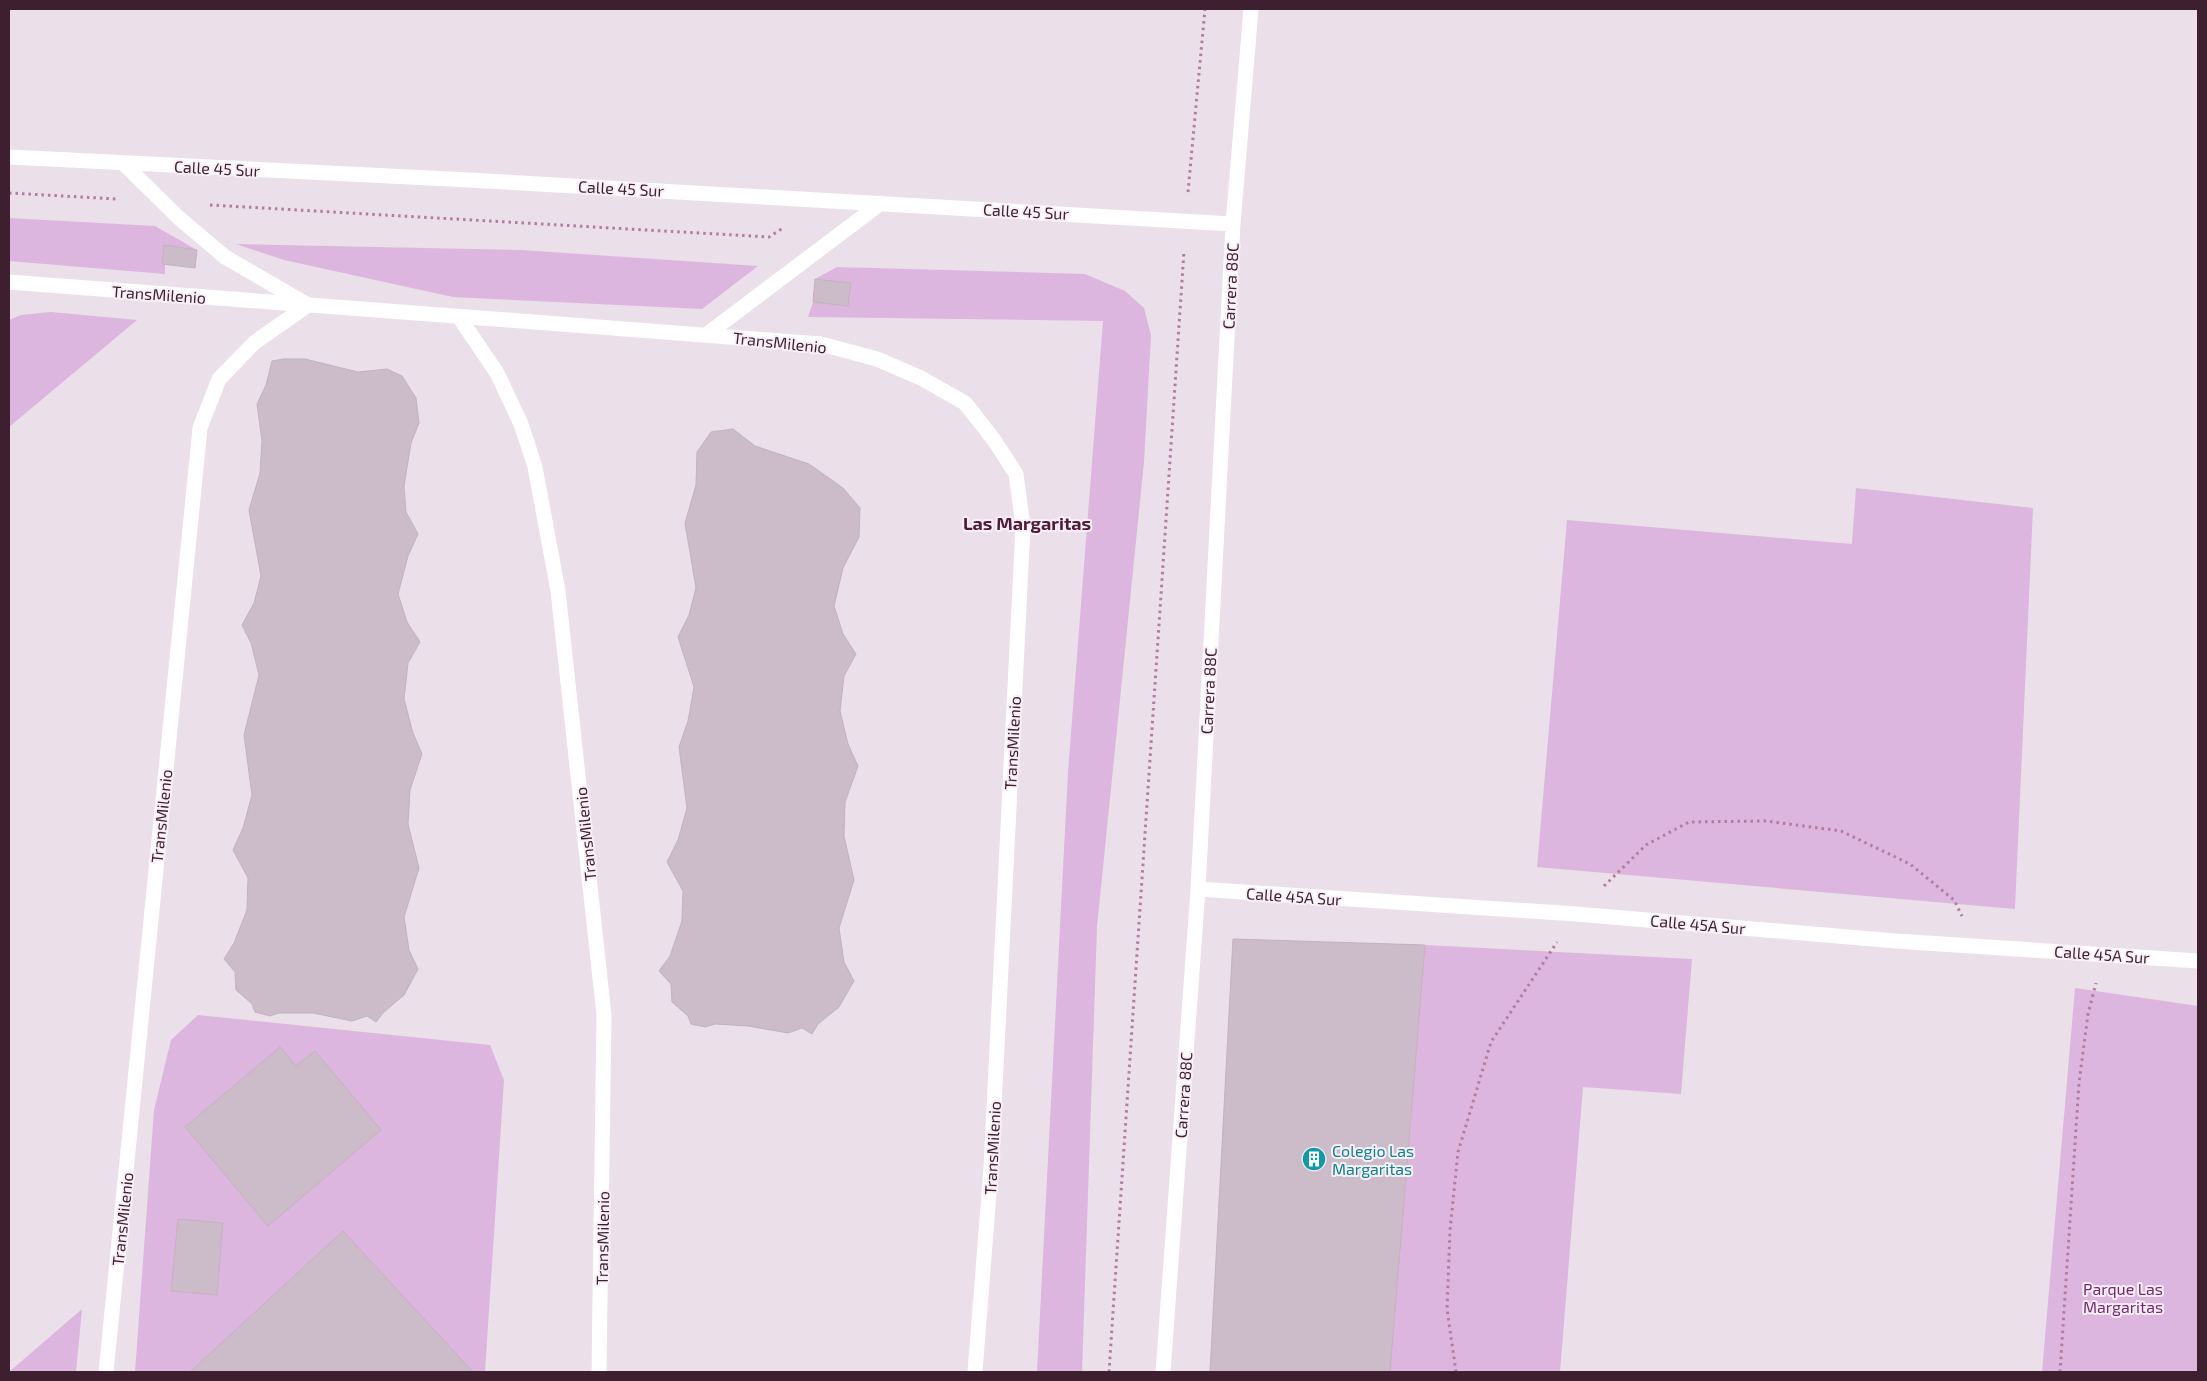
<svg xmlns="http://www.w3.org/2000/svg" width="2207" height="1381" font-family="'Exo 2',sans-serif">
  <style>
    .green { fill: #dcb6de }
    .building { fill: #ccbbc8; stroke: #c5b1c0 }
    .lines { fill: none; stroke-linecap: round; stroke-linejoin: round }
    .path { stroke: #b17d9e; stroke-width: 3; stroke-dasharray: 2.5 4; stroke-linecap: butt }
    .minor { stroke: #fff; stroke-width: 15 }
    .labels { text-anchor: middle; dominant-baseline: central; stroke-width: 4; stroke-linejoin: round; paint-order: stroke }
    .street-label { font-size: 16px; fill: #3d1f30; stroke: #f8f0f6 }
    .culture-label { font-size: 16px; fill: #0d838f; stroke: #f8f0f6; text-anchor: start }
    .park-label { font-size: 16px; fill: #762771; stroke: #f8f0f6 }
    .neighbourhood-label { font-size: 18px; font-weight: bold; fill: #501a38; stroke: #f8f0f6 }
  </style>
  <rect width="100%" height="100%" fill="#ebdfe9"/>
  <path class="green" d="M9 218 155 226 197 250 164 246 162 264H165V274L9 261Z
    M236 244 521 250 758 266 702 309 453 297 284 260Z
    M837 267 1085 274 1125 291 1144 308 1151 335 1144 462 1097 927 1082 1372H1037L1068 772 1103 321 808 317 813 302 848 306 850 283 815 279Z
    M51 312 137 320 9 427V320L21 315Z
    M1856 488 2033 508 2015 909 1537 867 1567 520 1852 544Z
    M1233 939 1425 945 1692 959 1681 1094 1583 1087 1560 1372H1210Z
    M2075 988 2198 1006V1372H2042Z
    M198 1015 490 1045 504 1080 485 1372H135L154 1110 171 1040Z
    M82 1309 76 1372H9Z"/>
  <path class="building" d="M164 245 197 250 195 268 162 264Z
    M815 279 851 283 848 306 813 302Z
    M284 359H305L358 372 387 369 402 376 416 398 419 423 411 443 404 486 406 512 418 534 408 556 398 594 407 622 420 642 408 663 404 699 413 733 422 754 410 790 408 824 419 868 404 917 409 950 418 969 404 995 383 1013 376 1022 367 1016 352 1021 313 1013H279L270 1016 255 1012 252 1004 236 990 235 972 224 959 234 943 247 910 248 878 233 850 243 828 252 795 244 735 259 675 251 643 242 625 254 603 261 576 249 510 260 473 262 441 257 404 266 385 272 361Z
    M733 429 755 446 809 464 843 488 860 508 859 537 843 568 834 606 843 634 856 654 844 676 840 711 848 744 858 766 845 802 844 836 854 880 839 928 844 962 854 981 839 1007 818 1024 812 1034 802 1028 788 1033 748 1026 715 1024 705 1027 691 1024 688 1016 672 1002 671 984 659 971 670 956 682 921 683 891 667 862 678 840 687 808 679 747 688 721 694 687 678 637 689 615 696 588 685 523 696 485 697 452 711 432Z
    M1233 939 1425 945 1390 1372H1210Z
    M280 1047 296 1066 315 1051 381 1130 268 1226 185 1127Z
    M178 1219 223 1223 217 1295 171 1291Z
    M343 1231 473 1372H190Z"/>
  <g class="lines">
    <path class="path" d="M1188 192 1205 9
      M9 193 117 199
      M210 205 769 237 783 228
      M1604 886 1646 845 1689 822 1766 821 1841 831 1910 864 1954 900 1962 916
      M1109 1372 1184 251
      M1456 1372 1447 1309 1450 1230 1458 1152 1491 1042 1557 942
      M2060 1372 2079 1083 2088 1014 2096 983"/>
    <path class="minor" d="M9 157 469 180 1233 224
      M9 282 821 344 877 359 921 378 965 403 994 440 1016 474 1023 526 991 1168 975 1372
      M459 317 497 373 521 424 535 467 558 591 604 1015 599 1372
      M706 335 881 203
      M1198 889 1576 914 1896 941 2198 961
      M106 1372 200 428 219 379 255 342 308 305 225 257 179 218 123 163
      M1163 1372 1198 889 1233 224 1251 9"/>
  </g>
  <defs>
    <g id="building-disc" transform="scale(1.25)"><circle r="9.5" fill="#0f9aa8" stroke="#f8f0f6"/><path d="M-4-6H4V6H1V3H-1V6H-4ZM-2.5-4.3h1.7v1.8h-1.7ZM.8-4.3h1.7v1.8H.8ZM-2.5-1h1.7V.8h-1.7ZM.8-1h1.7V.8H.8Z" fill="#fff"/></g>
  </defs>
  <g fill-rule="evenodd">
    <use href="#building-disc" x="1314" y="1159"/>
  </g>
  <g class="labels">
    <g class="street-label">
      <text transform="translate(217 168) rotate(3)">Calle 45 Sur</text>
      <text transform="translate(621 188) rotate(3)">Calle 45 Sur</text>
      <text transform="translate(1026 211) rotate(3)">Calle 45 Sur</text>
      <text transform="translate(1230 286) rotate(-87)">Carrera 88C</text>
      <text transform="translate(159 294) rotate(4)">TransMilenio</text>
      <text transform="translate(780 342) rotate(6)">TransMilenio</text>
      <text transform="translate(1208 691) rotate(-87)">Carrera 88C</text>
      <text transform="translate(1012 743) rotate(-87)">TransMilenio</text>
      <text transform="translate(161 816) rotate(-84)">TransMilenio</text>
      <text transform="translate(585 834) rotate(-96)">TransMilenio</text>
      <text transform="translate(1294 896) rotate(4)">Calle 45A Sur</text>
      <text transform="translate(1698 924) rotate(5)">Calle 45A Sur</text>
      <text transform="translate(2102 954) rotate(4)">Calle 45A Sur</text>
      <text transform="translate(1183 1095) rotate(-86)">Carrera 88C</text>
      <text transform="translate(992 1148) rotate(-87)">TransMilenio</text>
      <text transform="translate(122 1219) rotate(-84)">TransMilenio</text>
      <text transform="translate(602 1238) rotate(-89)">TransMilenio</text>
    </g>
    <g class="culture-label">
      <text x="1332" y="1150">Colegio Las<tspan x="1332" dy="18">Margaritas</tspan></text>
    </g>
    <g class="park-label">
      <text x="2123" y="1288">Parque Las<tspan x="2123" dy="18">Margaritas</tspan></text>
    </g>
    <g class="neighbourhood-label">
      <text x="1027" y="523">Las Margaritas</text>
    </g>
  </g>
  <rect width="2207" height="1381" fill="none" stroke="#3d1f30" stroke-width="20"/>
</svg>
